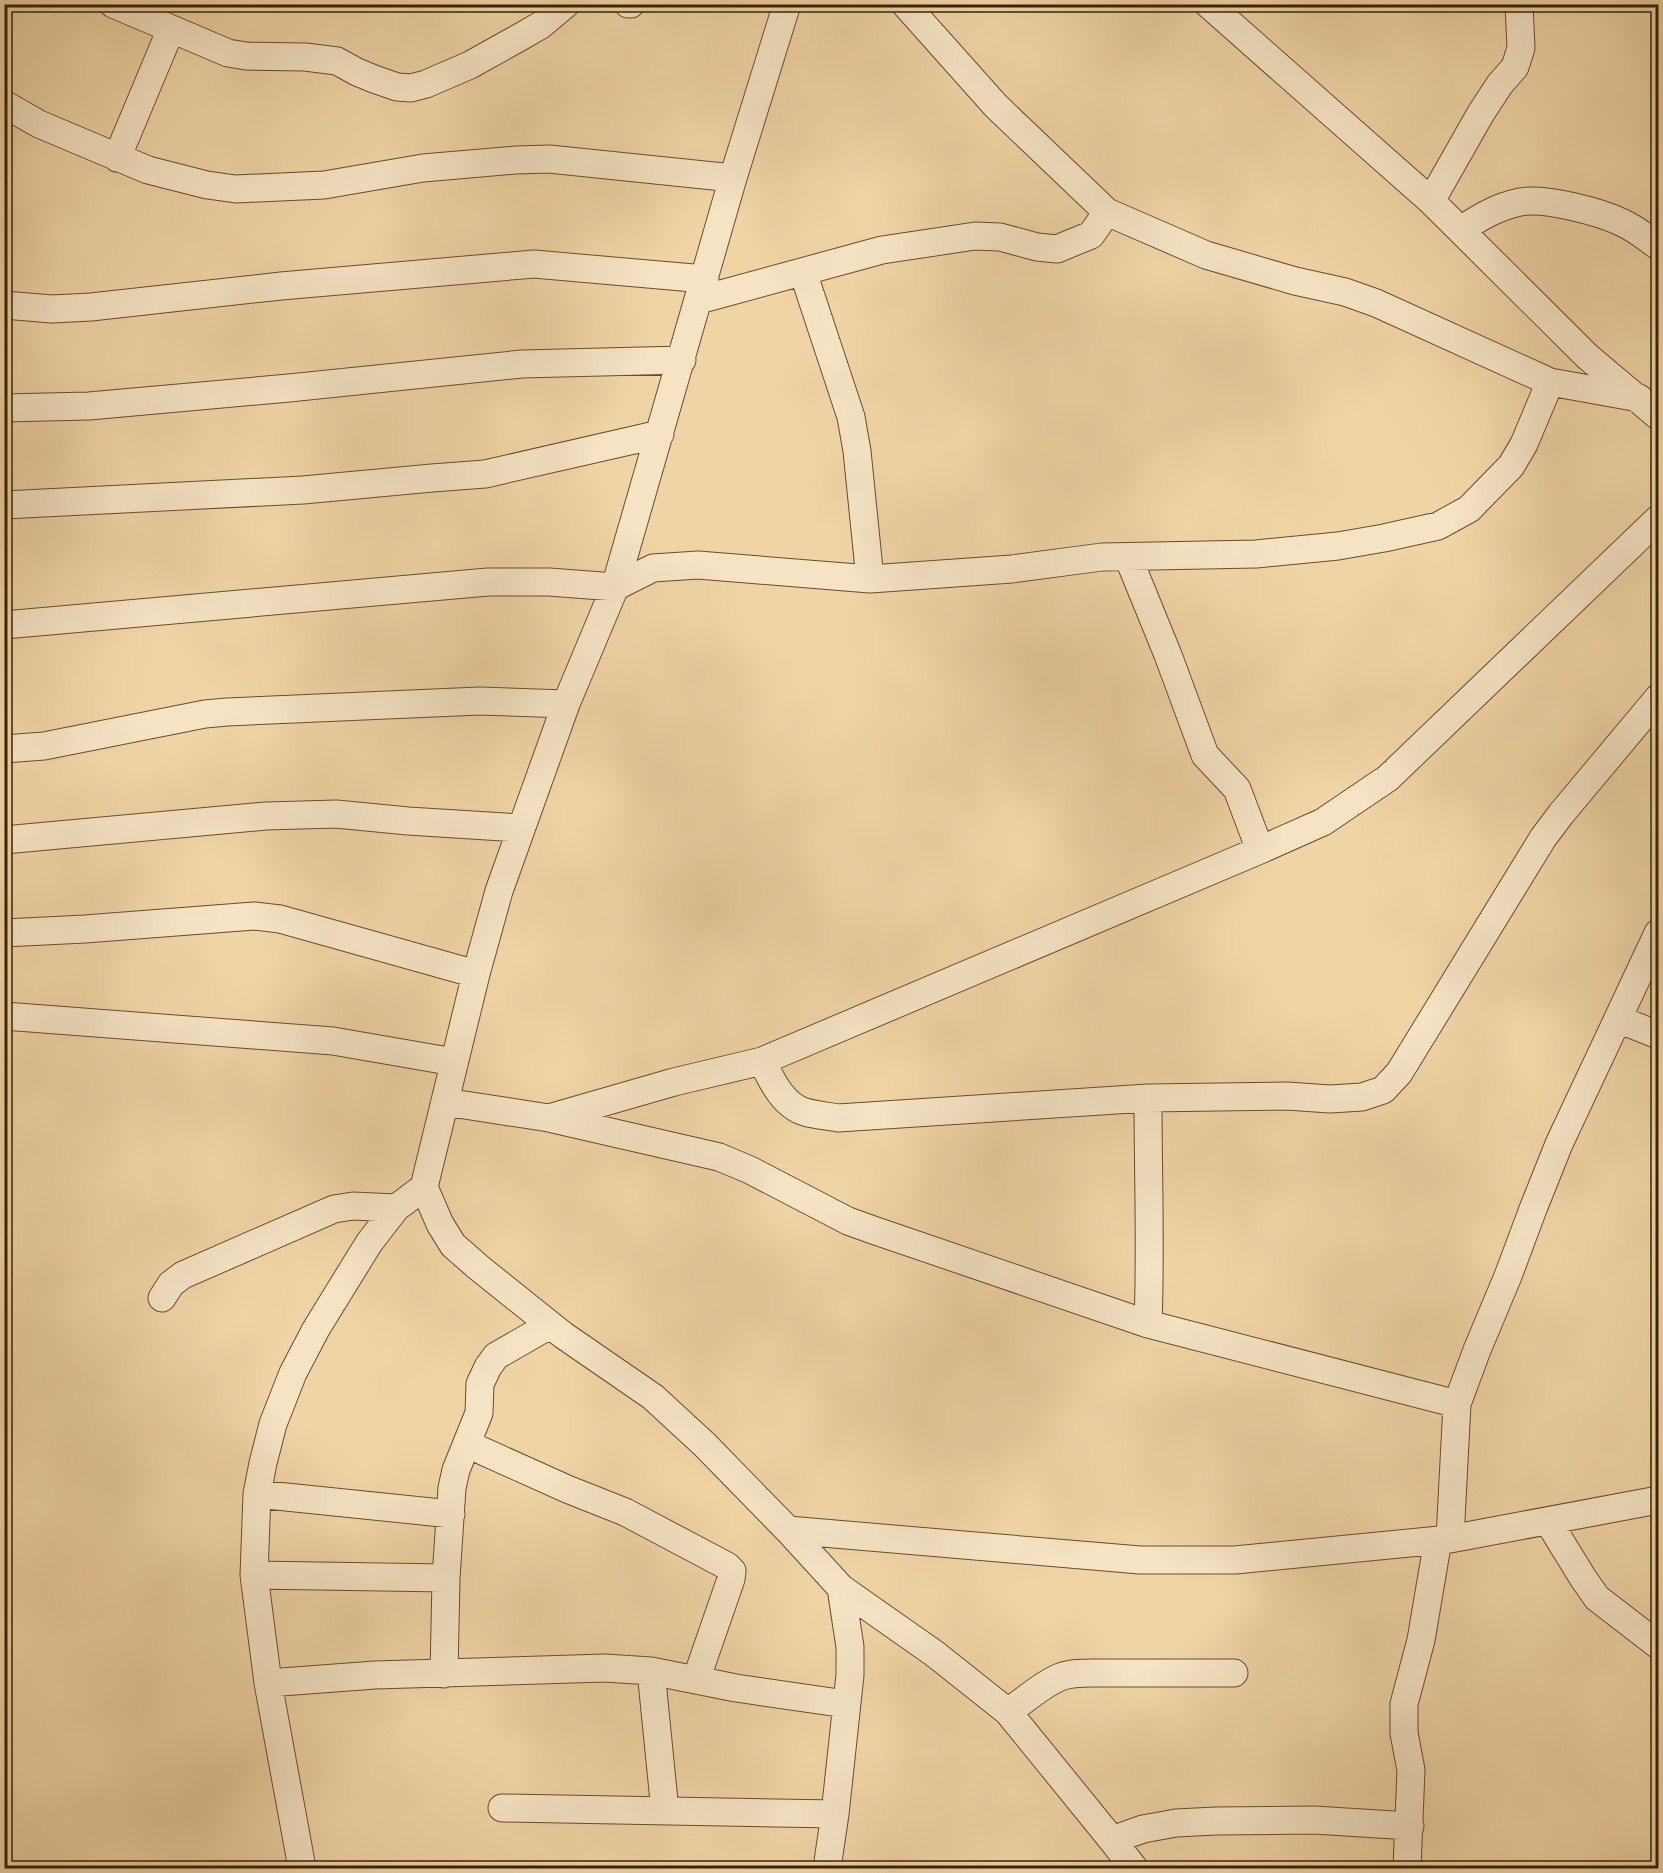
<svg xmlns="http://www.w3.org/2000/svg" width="1663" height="1873" font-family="'Gentium Book Plus',serif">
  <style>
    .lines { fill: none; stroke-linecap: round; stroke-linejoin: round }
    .minor-casing { stroke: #664e2e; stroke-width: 29 }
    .minor { stroke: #f5e3c4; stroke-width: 27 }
  </style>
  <rect width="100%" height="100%" fill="#efd4a4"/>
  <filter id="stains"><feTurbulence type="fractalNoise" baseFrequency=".00333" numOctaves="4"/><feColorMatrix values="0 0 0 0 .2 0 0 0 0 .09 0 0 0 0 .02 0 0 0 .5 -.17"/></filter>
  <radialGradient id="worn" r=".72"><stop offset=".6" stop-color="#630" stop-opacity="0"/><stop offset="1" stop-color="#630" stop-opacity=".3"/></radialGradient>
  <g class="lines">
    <g class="minor-casing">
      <path id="minor" d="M113 4 228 53 246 56 305 57 337 61 357 72 374 79 397 87 411 88 426 84 470 65 522 36 541 25 566 4
        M628 4H631
        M787 4 733 178 615 587 566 704 499 891 476 974 424 1187 440 1224 453 1245 478 1267 563 1335 653 1397 704 1444 788 1530 841 1588 935 1654 1008 1712 1112 1840 1134 1868
        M905 4 996 106 1107 212 1206 255 1295 281 1345 292 1376 303 1550 382 1639 398
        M1208 4 1431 201 1588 357 1658 416
        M4 104 39 124 148 170 207 185 236 189 324 185 423 168 516 160 549 159 733 178
        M117 158 171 29
        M1431 201 1481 113 1500 84 1515 67 1521 48 1519 4
        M1461 230C1480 217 1497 207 1520 202 1544 197 1601 212 1623 223 1636 229 1647 238 1658 246
        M803 272 851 417 857 451 870 579
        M699 300 882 250 975 236 1000 237 1037 247 1057 249 1091 235 1107 212
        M4 305 52 309 91 307 281 286 534 264 705 279
        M4 408 89 406 289 388 522 364 682 360
        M4 505 303 490 432 478 485 474 660 434
        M1128 557 1168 655 1205 755 1237 789 1260 850
        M4 625 488 582H549L615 587 653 568 698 565 870 579 1012 569 1102 557 1256 554 1338 546 1384 538 1438 526 1469 509 1511 466 1524 444 1550 382
        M4 749 44 746 205 714 227 712 480 701 566 704
        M4 840 266 816 336 814 408 821 520 828
        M4 933 85 929 254 916 280 919 476 974
        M4 1016 333 1041 454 1062
        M1618 1019 1658 1035
        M762 1061C771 1079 783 1106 805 1112 815 1115 827 1116 838 1118L1148 1098 1287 1096 1330 1099 1362 1097 1383 1090 1399 1073 1543 838 1561 814 1658 698
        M1148 1098C1148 1174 1151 1249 1148 1324
        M445 1102 549 1118 719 1157 750 1170 848 1221 873 1230 1148 1324 1457 1404
        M549 1118 674 1082 762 1061 1260 850 1323 822 1388 778 1658 519
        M162 1298 171 1284 183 1275 334 1209 353 1206 396 1208
        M467 1444 567 1489 625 1512 727 1566 732 1571 731 1579 696 1680
        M257 1494 451 1514
        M1548 1521 1583 1578 1597 1598 1658 1645
        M788 1530 1140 1560H1235L1450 1539 1658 1500
        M1450 1539 1457 1404 1477 1350 1508 1276 1533 1209 1559 1144 1658 933
        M254 1575 446 1578 444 1674
        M446 1578 452 1488 456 1470 479 1413 480 1384 488 1367 496 1356 550 1325
        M651 1671 665 1811
        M268 1683 375 1675 605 1668 651 1671 736 1688 846 1704
        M1008 1712C1024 1701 1041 1685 1060 1677 1070 1673 1082 1673 1093 1673H1234
        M502 1808 835 1814
        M1112 1840 1143 1829 1176 1823 1216 1821 1314 1820 1410 1826
        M302 1868 268 1683 254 1575 257 1494 263 1463 273 1424 293 1373 316 1329 369 1243 396 1208 424 1187
        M827 1868 835 1814 850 1675V1647L841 1588
        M1407 1868 1411 1770 1404 1733V1704L1421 1640 1438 1540"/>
    </g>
    <use href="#minor" class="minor"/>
  </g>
  <rect width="1663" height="1873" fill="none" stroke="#efd4a4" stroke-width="24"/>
  <rect x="6" y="6" width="1651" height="1861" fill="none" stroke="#392207" stroke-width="3"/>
  <rect x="12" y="12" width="1639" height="1849" fill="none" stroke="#392207" stroke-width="1.5"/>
  <rect width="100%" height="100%" filter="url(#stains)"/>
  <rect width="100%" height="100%" fill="url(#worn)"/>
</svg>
